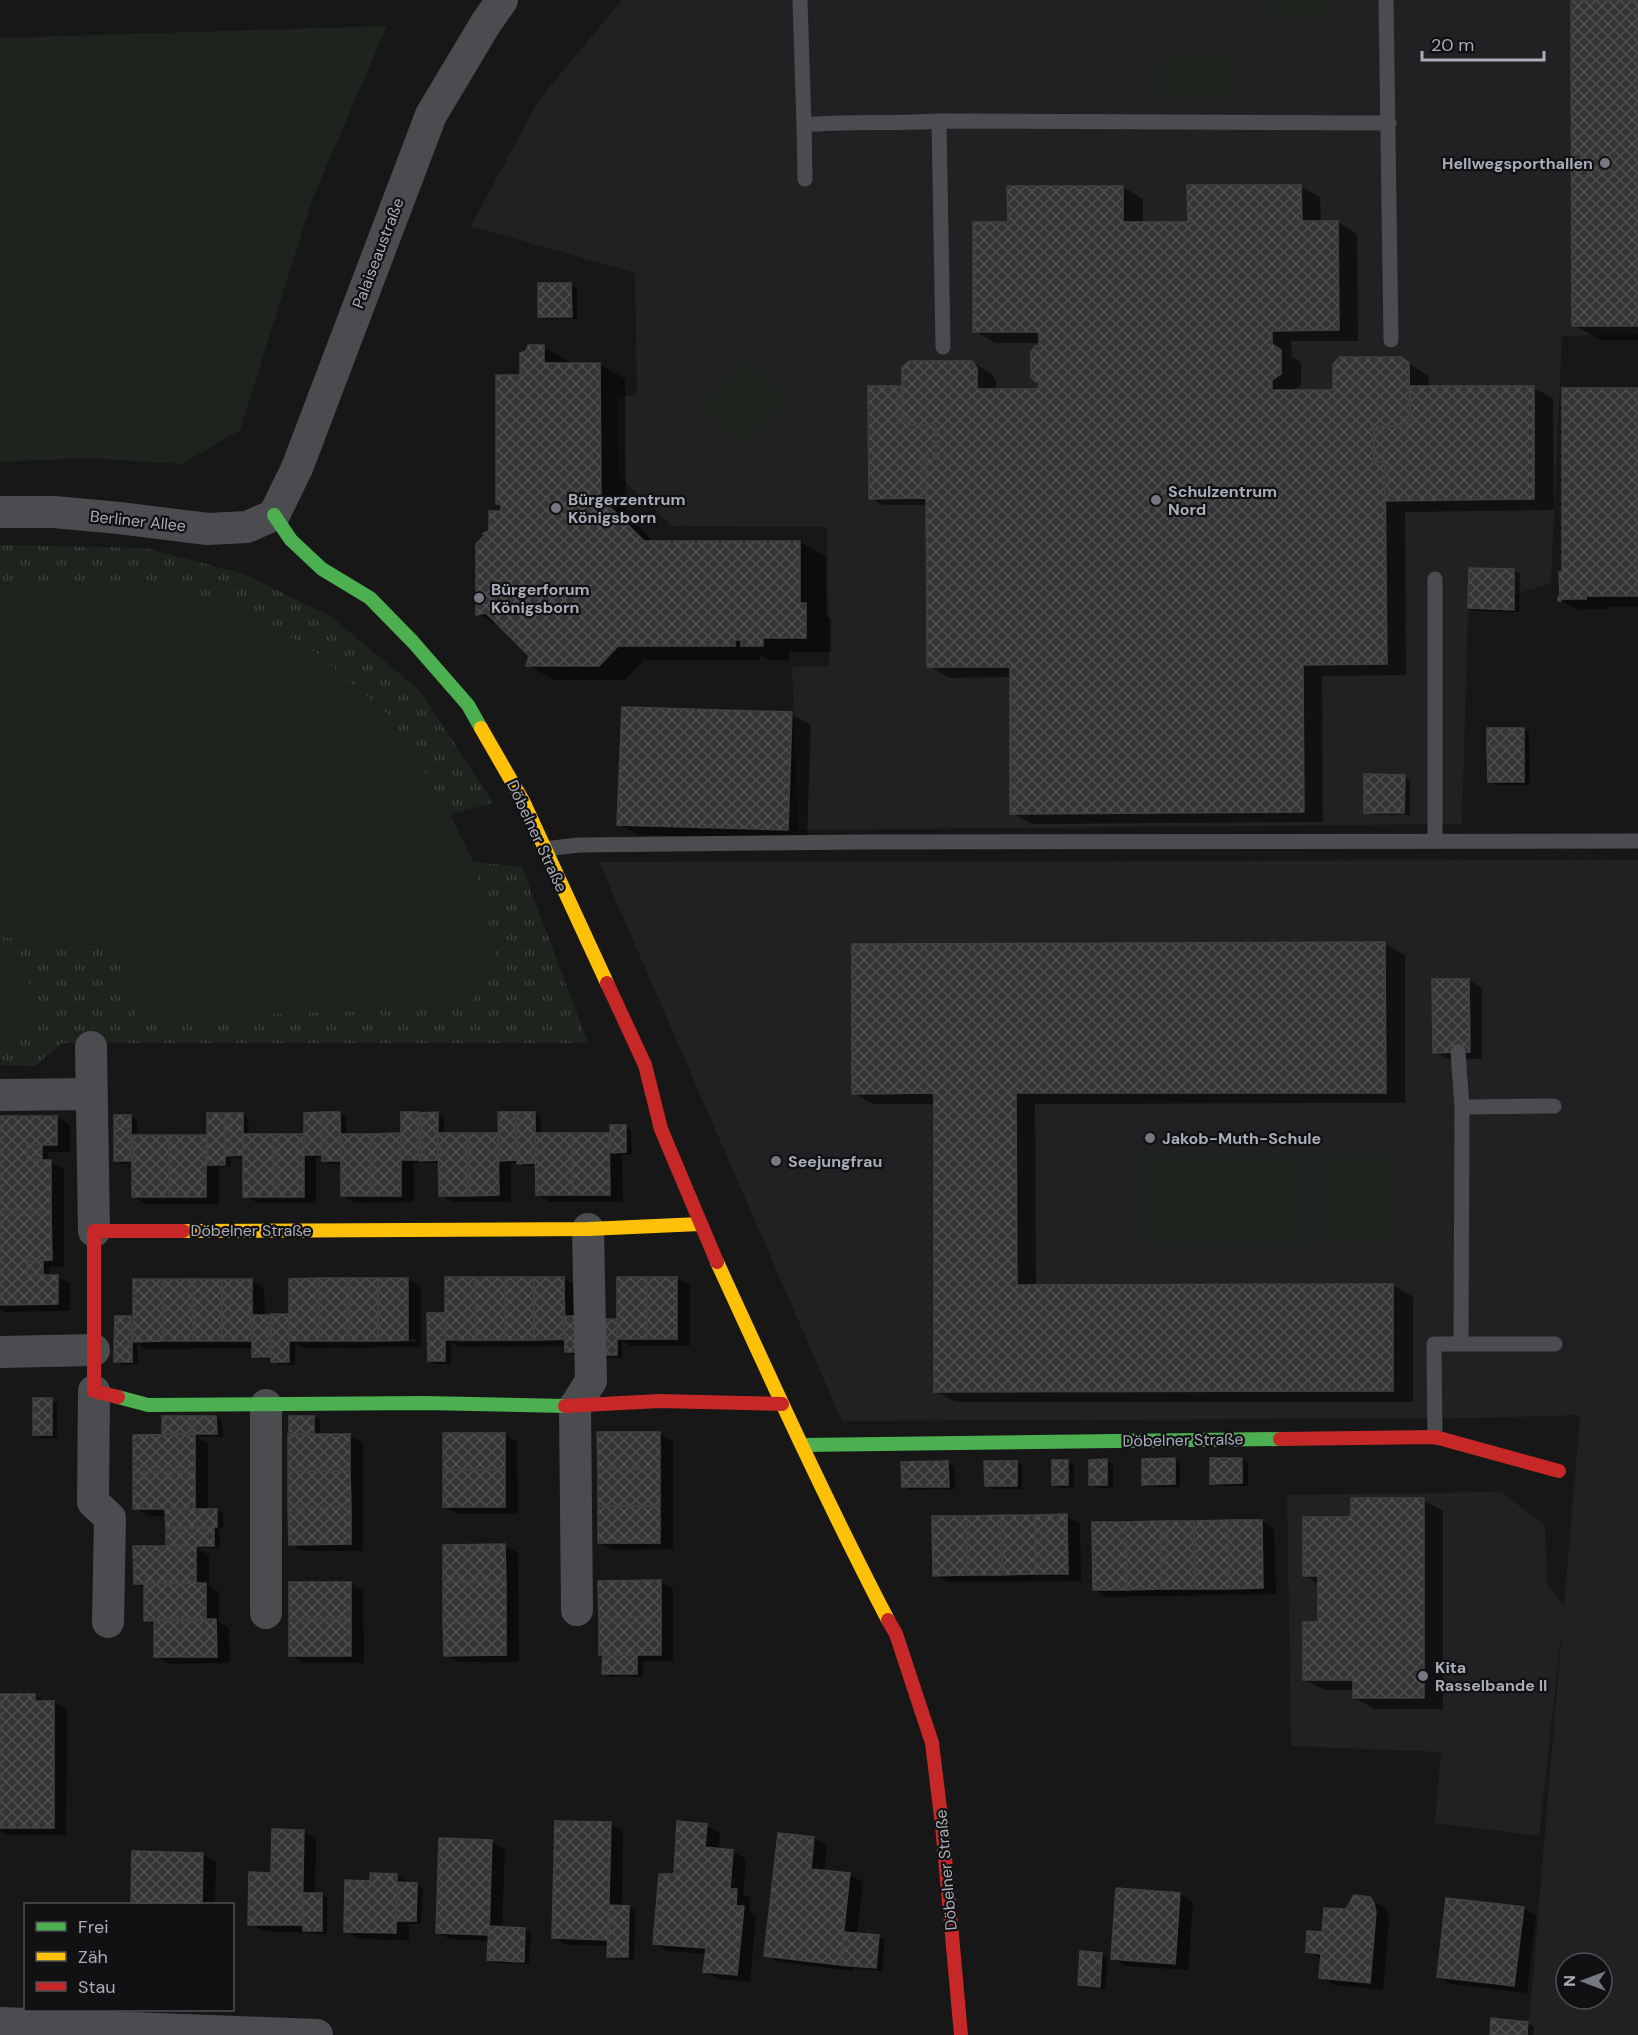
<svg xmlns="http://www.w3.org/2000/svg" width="1638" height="2035" font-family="'DM Sans',sans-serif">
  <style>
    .built { fill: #212123; fill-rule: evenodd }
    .grass { fill: url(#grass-tufts) }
    .park { fill: #1d241e }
    .shadow { fill: #0007; fill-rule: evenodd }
    .building { fill: url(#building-cross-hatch); stroke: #3f4043; stroke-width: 1.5 }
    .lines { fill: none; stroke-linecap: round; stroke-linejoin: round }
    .lane { stroke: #4b4c50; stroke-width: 15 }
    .street { stroke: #4b4c50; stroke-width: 32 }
    .fast { stroke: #4caf50; stroke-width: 14 }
    .slow { stroke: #ffc107; stroke-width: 14 }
    .jam { stroke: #c62828; stroke-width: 14 }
    .poi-dot { fill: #757880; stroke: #111113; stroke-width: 2 }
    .labels { text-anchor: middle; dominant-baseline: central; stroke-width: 4.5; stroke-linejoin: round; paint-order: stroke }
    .poi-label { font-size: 16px; font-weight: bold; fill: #a8adb8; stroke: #111113; text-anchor: start }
    .street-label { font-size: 16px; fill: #a8adb8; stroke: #111113 }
  </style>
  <defs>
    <pattern id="grass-tufts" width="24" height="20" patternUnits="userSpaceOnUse" patternTransform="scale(1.5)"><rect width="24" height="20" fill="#1d241e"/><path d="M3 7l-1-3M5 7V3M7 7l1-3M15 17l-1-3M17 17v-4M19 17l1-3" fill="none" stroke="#3b413d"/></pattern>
    <pattern id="building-cross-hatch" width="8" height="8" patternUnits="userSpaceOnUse" patternTransform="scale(1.5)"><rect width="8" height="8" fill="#353536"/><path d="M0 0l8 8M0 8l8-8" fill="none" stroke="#4f5051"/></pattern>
  </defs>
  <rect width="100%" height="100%" fill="#171717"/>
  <path class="built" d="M622 0H1638V334L1562 336 1551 583 1468 609 1462 824 798 830 792 667 829 666 827 527 672 526 619 476 617 397 637 395 635 273 471 226 538 101Z
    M1638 860V2035H1528L1563 1618 1539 1836 1435 1823 1441 1752 1291 1746 1287 1495 1501 1492 1545 1525 1547 1584 1564 1607 1580 1415 1477 1418 842 1421 599 862ZM1566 1963H1602V1999H1566Z"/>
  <path class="grass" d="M0 545 146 548 244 574 330 616 421 692 493 803 450 814 391 717 243 608 167 590 90 582 0 584Z
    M473 862 522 867 588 1043H62L35 1066 0 1065V1036L9 1037 21 960 0 945V937L119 947 226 945 236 1016 355 1003 498 965Z"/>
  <path class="park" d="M1269 0H1332L1333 18 1269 19Z
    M387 26 312 200 240 430 182 464 87 458 0 462V38Z
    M1232 57 1233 98H1160L1159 58Z
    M747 358 788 399 740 447 699 406Z
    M90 582 167 590 243 608 318 654 391 717 450 814 473 861 498 965 466 1008 137 1018 119 947 0 937V584Z
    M0 945 21 960 39 1011 9 1037 0 1036Z
    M1140 1155H1307V1245H1141Z
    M1316 1155H1393V1239H1316Z"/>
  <path class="shadow" d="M1572 0H1638V340H1600L1574 325Z
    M1300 186 1320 197 1321 222H1338L1357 234 1358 341H1291L1292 357 1301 362V385L1291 392 1334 391 1401 358 1428 376 1429 388 1533 387 1553 399 1554 510 1405 512 1406 675 1322 676 1323 822 1032 824 1012 813 1011 677 949 678 929 666 928 505H883L870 498 901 387 972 362 992 374 996 381V391L1040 390V383L1037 381 1040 343H995L975 331 1009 224 1123 187 1143 199V224L1190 223Z
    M571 285 577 288V319H545L539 316Z
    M543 347 569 362V364H600L625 379 626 514 655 543 800 542 826 557V616L831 619V652H789V660H768L760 655V660H644L625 680H554L528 665 531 656 503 629 478 614 490 532 503 512V507L497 504 522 376Z
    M1638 389V607H1606V609H1581L1579 611 1560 600 1562 599 1564 574Z
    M1514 571 1520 574 1519 612 1475 611 1469 608Z
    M791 714 811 725 807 841 639 835 619 824Z
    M1523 729 1529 733 1530 785H1495L1489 782Z
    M1404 776 1410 780V815H1371L1365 812Z
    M1385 944 1405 955V1103L1035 1104 1036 1286 1393 1285 1413 1297V1402H955L936 1391 935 1104H873L853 1093Z
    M1469 980 1482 988V1059H1447L1434 1052Z
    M500 1113H535L541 1117V1135L609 1134 612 1136 625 1126 631 1130 632 1155H622L623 1202H550L537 1194V1166H524L518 1163H511V1202H453L440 1195V1163H414V1202L355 1203 342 1195V1164H330L324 1160V1158H316V1203H258L245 1196V1158H231V1167H219V1204H147L134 1197V1164H122L116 1160 131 1117 137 1120V1137L208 1138 242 1115 248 1118 249 1136H305L340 1114 346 1117V1135L403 1136 402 1114H437L444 1117V1135L500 1136Z
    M57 1117 70 1125V1152H48V1161L64 1169V1267H49V1277H57L70 1284V1311L4 1312 0 1309V1118Z
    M677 1278 690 1286V1346H631L622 1341V1358H606L600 1354 618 1320Z
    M408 1279 421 1287V1347L304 1348 295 1343V1365H279L273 1359H260L254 1356V1348L147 1349 137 1343 138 1364 122 1365 116 1361 131 1317 134 1319 251 1280 264 1288 265 1316 291 1315ZM302 1339H416V1342H302Z
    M564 1279 577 1286 589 1355H572L566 1352V1346L460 1347 451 1342V1364H435L429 1360 447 1314ZM572 1338V1341L458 1342V1339Z
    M51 1400 57 1403V1438H41L35 1434Z
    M216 1417 222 1421 223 1437H197L208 1444V1510H217L223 1514V1529H219L220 1548H197L209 1555V1586L219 1592V1622L229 1628 230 1663 169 1664 156 1656V1626L146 1620V1589L136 1583 172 1548 167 1545V1516H148L135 1508 168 1436 164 1434Z
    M314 1417 320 1421V1435H350L363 1443V1551H303L290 1544Z
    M504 1434 517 1442 518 1514H457L444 1506Z
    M660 1434 673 1441V1549L612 1550 599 1542Z
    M1242 1459 1248 1463V1486H1218L1212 1483Z
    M1174 1460 1180 1464V1487H1150L1144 1484Z
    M1067 1461 1074 1465V1488H1060L1054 1485Z
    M1107 1461 1113 1464V1488H1097L1091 1484Z
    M1016 1462 1022 1466V1489H992L986 1485Z
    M948 1463 954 1466 955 1489 909 1490 903 1486Z
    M1423 1500 1443 1511V1709H1374L1354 1697V1690H1324L1304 1679 1319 1623V1584L1304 1575 1353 1519Z
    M1067 1516 1080 1524 1081 1581 947 1582 934 1575Z
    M1261 1521 1274 1529 1276 1594 1107 1597 1094 1589Z
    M505 1546 518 1553 519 1662H459L445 1655Z
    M660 1582 673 1589V1661H643V1677H610L603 1673 604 1656 600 1654Z
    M350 1583 363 1591 364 1663H303L290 1655Z
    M0 1696H34L46 1702H54L67 1710 66 1835H7L0 1831Z
    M678 1823 707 1826 720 1833 718 1850 732 1851 746 1859 743 1894 750 1898 749 1911 756 1915 750 1982 718 1979 705 1971 707 1954 668 1951 655 1944 675 1876Z
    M610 1824 623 1831 622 1907H629L635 1911 634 1960 615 1959 609 1956V1946L567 1945 554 1938Z
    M303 1831 316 1839 315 1895 321 1894 327 1898V1934L263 1931 250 1924 273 1874Z
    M814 1838 827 1846 824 1872 850 1875 863 1882 857 1935 879 1937 885 1940 882 1971 854 1968 853 1971 779 1962 766 1955Z
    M491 1842 505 1849 502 1928 525 1929 531 1933 529 1964 495 1963 489 1959V1941L450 1939 437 1932Z
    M133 1852 202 1854 216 1862 215 1904H132Z
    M397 1875 410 1883V1884L417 1885 423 1888 421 1924H409V1940L359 1939 346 1931 371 1882Z
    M1180 1894 1193 1902 1188 1970 1126 1966 1113 1958Z
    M1369 1899 1383 1906 1387 1912 1389 1921 1383 1990 1334 1985 1321 1977 1322 1959 1307 1951 1347 1910Z
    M1523 1908 1536 1916 1527 1993 1451 1984 1438 1976Z
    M1102 1954 1108 1958 1105 1989 1086 1988 1080 1984Z
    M1493 2020 1528 2023 1534 2027 1533 2035H1491Z"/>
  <path class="building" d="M1571 0H1638V326H1572Z
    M1187 185H1301L1302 221H1338L1339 330 1272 331V344L1281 350V374L1272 380V390H1333V364L1340 357H1401L1409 363 1410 419 1402 426 1374 427V462H1385L1387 664 1303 665 1304 812 1010 814V667H927L926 459H936V425H909L902 419V367L909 361H972L977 368V389H1039V382H1036L1031 377V352L1035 346H1039V332H973V222H1008L1007 186H1123V222H1188Z
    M538 283H571L572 317H538Z
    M528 345H544V363H600L601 498 644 541H800V603H806V638H763V646H741V640H735V646H618L599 666H526L529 656 486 613 476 615V544L486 534H482L489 531V511H501V504H496V375H520V353L526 351Z
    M868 386H902V419L909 425H936V459H926V498L869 499Z
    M1410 386H1534V499L1385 501V462H1374V427L1402 426 1410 419Z
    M1562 388H1638V596H1586V599H1561V601H1558V597H1560L1559 572H1562Z
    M1469 568 1514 569V610L1468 608Z
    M622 707 792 712 788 830 617 825Z
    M1487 728H1524V746H1487Z
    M1487 746H1524V782H1488Z
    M1364 774 1405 775 1404 813H1364Z
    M1385 942 1386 1093H1016L1017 1285 1393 1284V1391L934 1392V1093L852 1094V944Z
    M1432 979H1469L1470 1052 1433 1053Z
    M322 1112H340L341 1161H322Z
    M322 1112V1155H304V1113Z
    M401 1112H419V1160H401Z
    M438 1112V1160L420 1161V1113Z
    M498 1112H516L517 1160 499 1161Z
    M517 1112H535V1163L517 1164Z
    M207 1113H225V1165H207Z
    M225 1113H243V1155L225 1156Z
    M114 1115H131V1127H114Z
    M0 1116H57V1145H27V1160H51V1210H0Z
    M610 1125H626V1152L611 1153Z
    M114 1127H131V1161H114Z
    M401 1133V1196H371V1134Z
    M438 1133H468V1196H439Z
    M468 1133H498L499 1195 468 1196Z
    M535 1133H572L573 1195H536Z
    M572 1133H609L610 1195H573Z
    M243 1134H273L274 1197H243Z
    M273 1134H304V1197H274Z
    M341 1134H371V1196H341Z
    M132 1135H169V1197H132Z
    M169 1135H206V1197H169Z
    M27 1145H42V1160H27Z
    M0 1210H51L52 1260 27 1261V1275H58V1304L0 1305Z
    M27 1261H43V1275H27Z
    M445 1277H475L476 1340H445Z
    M475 1277H505V1340H476Z
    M505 1277H534V1340H505Z
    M534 1277H564L565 1339 534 1340Z
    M617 1277H647V1339H617Z
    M647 1277H677V1339H647Z
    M319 1278H349V1341H319Z
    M319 1278V1341H289V1279Z
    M349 1278H378V1341H349Z
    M378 1278H408V1340L378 1341Z
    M133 1279H163V1341L133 1342Z
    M163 1279H192L193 1341H163Z
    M192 1279H222V1341H193Z
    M222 1279H252V1341H222Z
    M427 1313H445V1361H428Z
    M271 1314H289V1362H271Z
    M252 1315H270V1357H252Z
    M115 1316H131L132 1346H114Z
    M564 1316H582L583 1352H565Z
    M599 1319H617V1355H599Z
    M114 1346H132V1362H114Z
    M33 1398H52V1435H33Z
    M162 1416H192V1434H162Z
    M192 1416H216L217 1434H192Z
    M289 1416H314V1434H289Z
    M597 1432H660V1469H598Z
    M443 1433H505V1470H443Z
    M195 1434V1472H133V1435Z
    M288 1434H350V1471H288Z
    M1175 1458V1484L1142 1485V1459Z
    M1210 1458H1242V1483L1210 1484Z
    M1107 1459V1485H1089V1460Z
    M1052 1460H1068V1485H1052Z
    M948 1461 949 1487H902L901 1462Z
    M984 1461H1017V1486H985Z
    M598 1469H660V1506H598Z
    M443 1470H505V1507H443Z
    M288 1471H350L351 1507 288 1508Z
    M133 1472H195V1509H133Z
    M1351 1498H1424V1698H1353V1680H1303V1622H1318V1576H1303V1517H1351Z
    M598 1506H660V1543H598Z
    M351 1507V1544L289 1545 288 1508Z
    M165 1509H217V1527H166Z
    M1067 1514 1068 1574H1035V1515Z
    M1001 1515H1035V1574L1002 1575Z
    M1001 1515 1002 1575H967V1516Z
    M932 1516H967V1575L933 1576Z
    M1228 1520H1262L1263 1588 1229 1589Z
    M1228 1520 1229 1589H1195L1194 1521Z
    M1160 1521H1194L1195 1589H1161Z
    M1160 1521 1161 1589 1127 1590 1126 1522Z
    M1092 1522H1126L1127 1590H1093Z
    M166 1528H214V1546H166Z
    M505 1544 506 1582H443V1545Z
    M133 1546H196V1583L134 1584Z
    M661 1580V1617L599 1618 598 1581Z
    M289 1582H351V1619H289Z
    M443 1582H506V1618H443Z
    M206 1583V1620L144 1621V1584Z
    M661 1617V1655H599V1618Z
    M443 1618H506V1655L444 1656Z
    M216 1619 217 1657H154V1620Z
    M289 1619H351V1656H289Z
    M603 1655H637V1674H602Z
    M0 1694H35V1701H54V1828H0Z
    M555 1821 611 1822 608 1940 552 1938Z
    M677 1821 707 1824 705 1847 733 1850 730 1889H737L736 1906H744L737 1975 703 1972 706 1948 653 1944 659 1874H674Z
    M272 1829 304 1830 302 1925H248L249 1872 271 1873Z
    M778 1833 814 1837 811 1869 850 1873 840 1965 764 1956Z
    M439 1838 492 1840 489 1935 436 1933Z
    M132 1851 203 1853 202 1904H131Z
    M370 1873 397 1874 396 1933 344 1932 345 1880 370 1881Z
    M397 1882 417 1883 416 1921H397Z
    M1116 1888 1180 1893 1175 1964 1111 1959Z
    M302 1893H322V1931H303Z
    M1354 1895 1370 1897 1374 1903 1376 1912 1370 1983 1319 1978 1321 1954 1306 1952 1307 1931 1322 1932 1324 1908 1346 1909Z
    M1446 1898 1524 1907 1514 1986 1437 1977Z
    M609 1905 629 1906 628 1957H607Z
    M489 1926 525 1928 524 1962 487 1960Z
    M844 1932 879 1935 876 1968 840 1965Z
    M1080 1951 1102 1953 1100 1987 1078 1985Z
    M1491 2018 1528 2022 1527 2035H1490Z"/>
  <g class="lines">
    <path class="lane" d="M800 0 804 125C849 121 894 124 939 121L1389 123
      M1386 0 1391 340
      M939 121 943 347
      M804 125 805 179
      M1435 579V841
      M544 849 579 845 863 842 1638 841
      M1462 1107 1554 1106
      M1461 1344H1555
      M1435 1437 1434 1344H1461L1462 1107 1458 1052"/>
    <path class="street" d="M0 512H54L119 518 208 529 247 527 274 515 297 468 431 115 486 23 502 0
      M91 1047 94 1231
      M0 1095 91 1094
      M0 1352 94 1350
      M94 1391 93 1502 110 1518 108 1622
      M266 1405V1613
      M577 1610 575 1406 591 1381 588 1229
      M0 2023 317 2035"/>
    <path class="fast" d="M274 515 291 540 322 569 370 598 413 642 468 705 481 728
      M118 1397 148 1405 424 1403 565 1406
      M803 1445 1280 1439"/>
    <path class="slow" d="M481 728 523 801 607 983
      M183 1231 588 1229 700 1224
      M717 1262C772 1382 827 1503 888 1620"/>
    <path class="jam" d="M607 983 645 1065 661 1129 717 1262
      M118 1397 94 1391V1231H183
      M565 1406 660 1401 782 1404
      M1280 1439 1435 1437 1559 1471
      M888 1620 896 1634 932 1743 942 1825 961 2035"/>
  </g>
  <g class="poi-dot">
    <circle cx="1605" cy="163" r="6"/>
    <circle cx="1156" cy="500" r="6"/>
    <circle cx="556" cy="508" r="6"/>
    <circle cx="479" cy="598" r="6"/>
    <circle cx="1150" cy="1138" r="6"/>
    <circle cx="776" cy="1161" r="6"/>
    <circle cx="1423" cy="1676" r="6"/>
  </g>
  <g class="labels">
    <g class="poi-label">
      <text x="1593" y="163" text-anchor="end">Hellwegsporthallen</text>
      <text x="1168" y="491">Schulzentrum<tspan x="1168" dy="18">Nord</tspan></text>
      <text x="568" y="499">Bürgerzentrum<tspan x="568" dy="18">Königsborn</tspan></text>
      <text x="491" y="589">Bürgerforum<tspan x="491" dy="18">Königsborn</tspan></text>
      <text x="1162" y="1138">Jakob-Muth-Schule</text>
      <text x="788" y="1161">Seejungfrau</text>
      <text x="1435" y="1667">Kita<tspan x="1435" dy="18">Rasselbande II</tspan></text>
    </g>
    <g class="street-label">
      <text transform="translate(378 253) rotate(-69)">Palaiseaustraße</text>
      <text transform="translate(138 521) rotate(6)">Berliner Allee</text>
      <text transform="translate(537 836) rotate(65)">Döbelner Straße</text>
      <text x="251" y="1230">Döbelner Straße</text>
      <text transform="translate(1183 1440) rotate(-1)">Döbelner Straße</text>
      <text transform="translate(946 1870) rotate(-95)">Döbelner Straße</text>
    </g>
  </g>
  <rect x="24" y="1903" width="210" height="108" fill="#111113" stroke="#4d4f55" stroke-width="1.5"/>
  <rect x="36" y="1922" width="30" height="9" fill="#4caf50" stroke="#4d4f55" stroke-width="1.5"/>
  <text x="78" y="1933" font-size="18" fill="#a8adb8">Frei</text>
  <rect x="36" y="1952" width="30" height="9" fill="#ffc107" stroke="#4d4f55" stroke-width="1.5"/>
  <text x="78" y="1963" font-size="18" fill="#a8adb8">Zäh</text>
  <rect x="36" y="1982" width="30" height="9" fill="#c62828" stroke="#4d4f55" stroke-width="1.5"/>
  <text x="78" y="1993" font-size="18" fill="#a8adb8">Stau</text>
  <g transform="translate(1584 1981) rotate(270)"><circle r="28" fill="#111113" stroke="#4d4f55" stroke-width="1.5"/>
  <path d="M0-4.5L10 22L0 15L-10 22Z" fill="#757880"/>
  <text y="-9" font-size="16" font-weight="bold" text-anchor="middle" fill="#a8adb8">N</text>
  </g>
  <path d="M1422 51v9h122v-9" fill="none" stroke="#a8adb8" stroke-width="3"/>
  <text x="1431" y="51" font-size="18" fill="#a8adb8" stroke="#111113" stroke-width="4.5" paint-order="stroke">20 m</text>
</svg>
